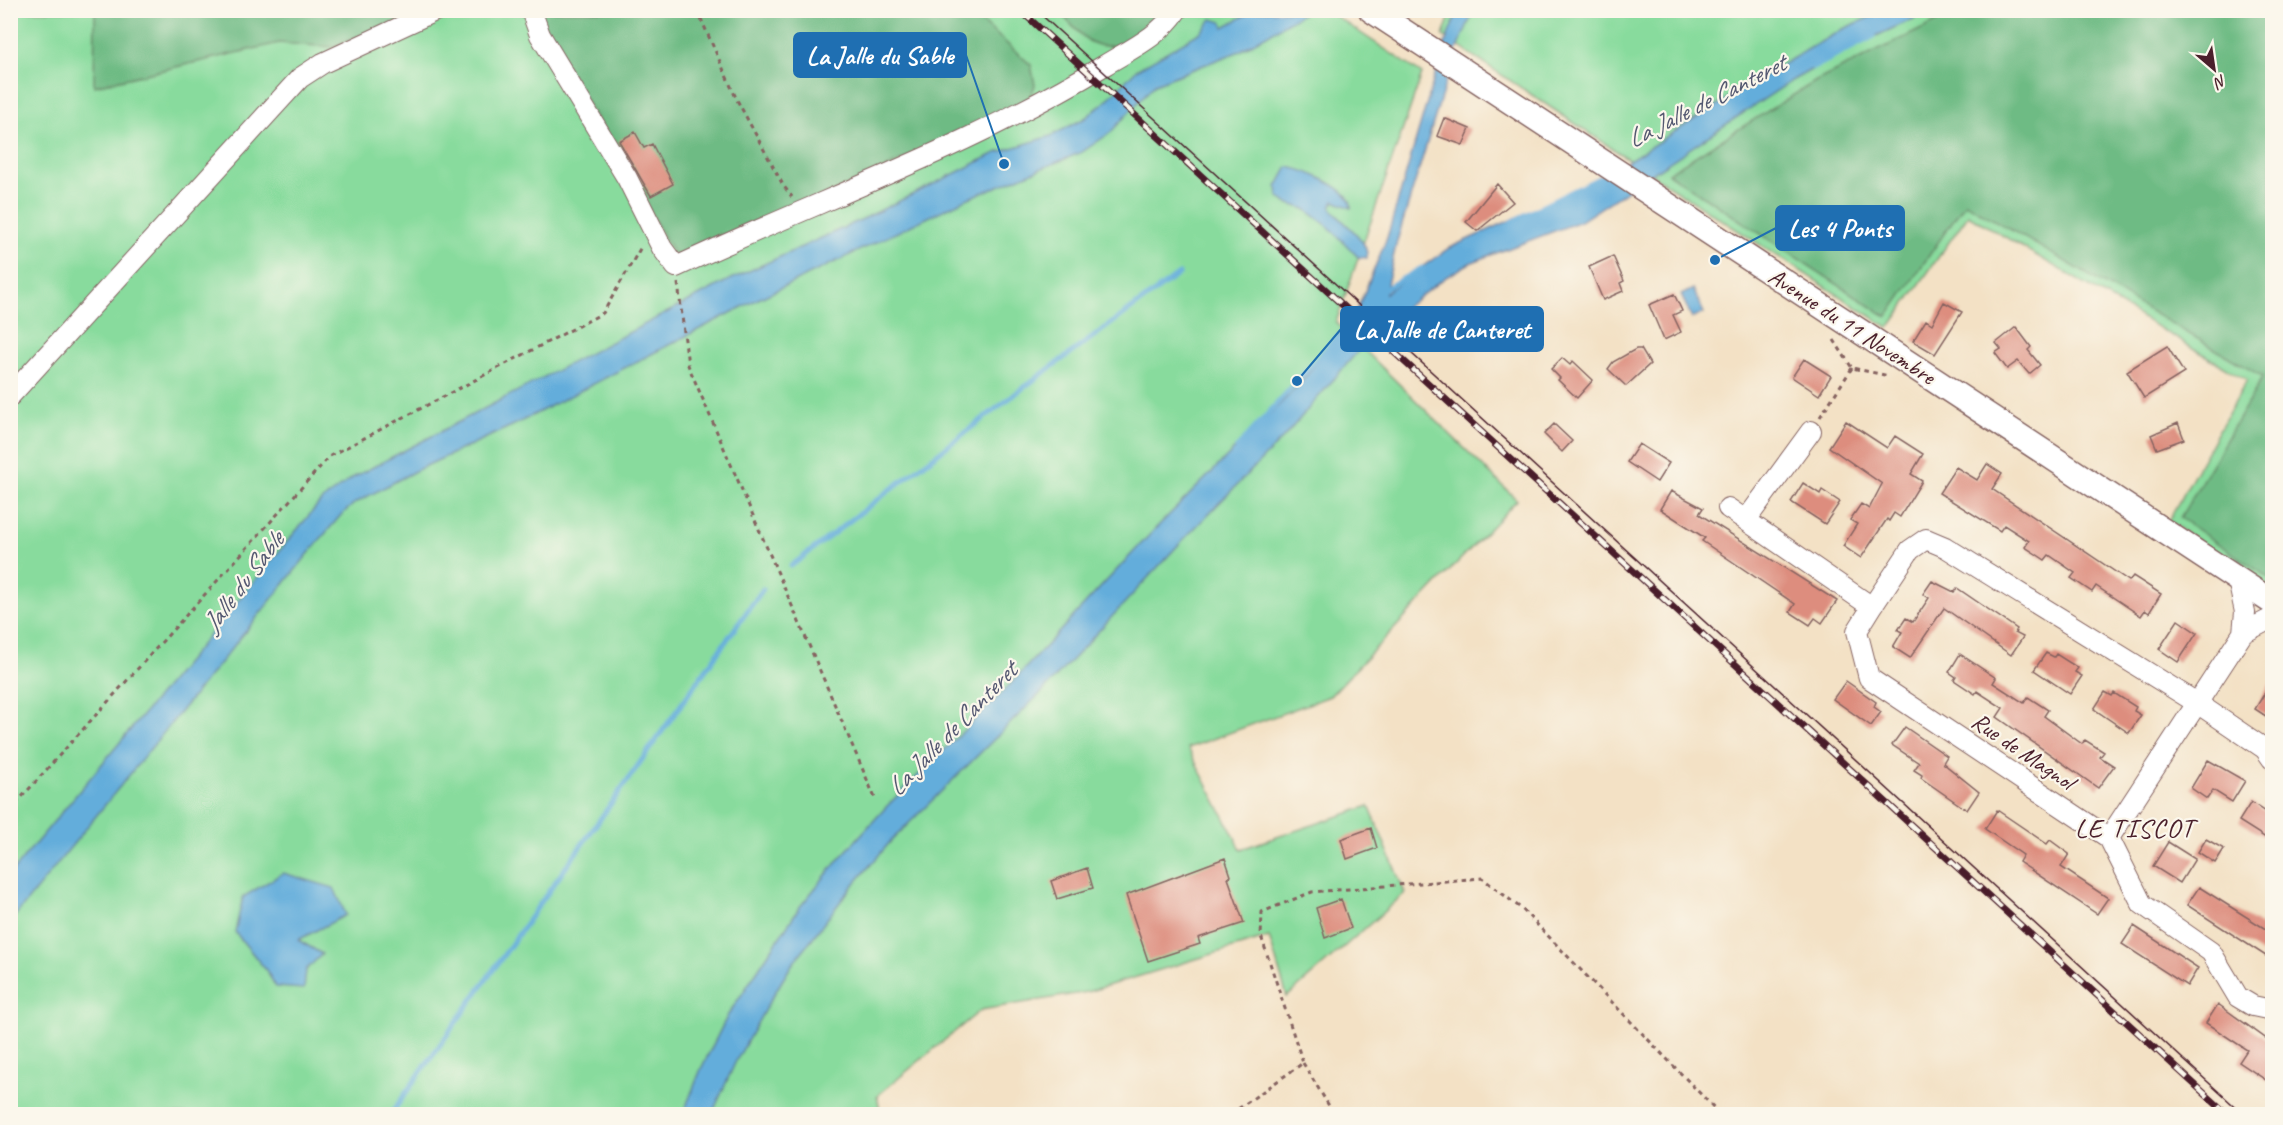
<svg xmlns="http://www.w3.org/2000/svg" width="2283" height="1125" font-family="Caveat,sans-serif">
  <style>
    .green { fill: #88db9d; stroke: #697d64; stroke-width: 1.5 }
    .forest { fill: #6ebb84; stroke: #5c6d58; stroke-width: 1.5 }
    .water { fill: #64addb; stroke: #576683; stroke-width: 1.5 }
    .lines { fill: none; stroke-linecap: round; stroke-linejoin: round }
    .stream { stroke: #64addb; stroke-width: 5 }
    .building { fill: #dd8d7e }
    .minor-casing { stroke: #856361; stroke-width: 22 }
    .major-casing { stroke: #856361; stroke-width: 27 }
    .path { stroke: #856361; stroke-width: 3; stroke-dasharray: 4.5 4.5; stroke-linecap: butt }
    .minor { stroke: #fff; stroke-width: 20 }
    .major { stroke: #fff; stroke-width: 24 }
    .tram { stroke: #4a1f2b; stroke-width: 1.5 }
    .rail-casing { stroke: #4a1f2b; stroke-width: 7 }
    .rail { stroke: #fbf7ec; stroke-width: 4.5; stroke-dasharray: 14; stroke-linecap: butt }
    .labels { text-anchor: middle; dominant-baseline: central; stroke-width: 4.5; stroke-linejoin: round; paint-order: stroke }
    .street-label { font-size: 24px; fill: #4a1f2b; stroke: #fbf7ec }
    .water-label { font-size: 26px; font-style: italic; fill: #545871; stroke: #fbf7ec }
    .quarter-label { font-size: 27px; letter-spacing: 1.5px; fill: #4a1f2b; stroke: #fbf7ec }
    .leader { fill: none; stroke: #1f6fb2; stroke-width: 2 }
    .callout-dot { fill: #1f6fb2; stroke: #fbf7ec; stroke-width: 2 }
    .callout { fill: #1f6fb2; stroke: #1f6fb2; stroke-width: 2 }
    .callout-label { font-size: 26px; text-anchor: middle; font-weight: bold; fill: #fff }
  </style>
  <rect width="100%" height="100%" fill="#fbf7ec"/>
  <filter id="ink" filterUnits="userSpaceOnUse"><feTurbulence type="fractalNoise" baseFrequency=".0167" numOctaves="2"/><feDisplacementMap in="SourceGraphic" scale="12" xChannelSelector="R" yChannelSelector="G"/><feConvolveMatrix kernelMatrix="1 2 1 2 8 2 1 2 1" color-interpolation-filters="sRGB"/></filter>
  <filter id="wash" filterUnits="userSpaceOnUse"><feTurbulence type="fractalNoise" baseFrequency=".008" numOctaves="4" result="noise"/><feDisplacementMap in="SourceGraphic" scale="24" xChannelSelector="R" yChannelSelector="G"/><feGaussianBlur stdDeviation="1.35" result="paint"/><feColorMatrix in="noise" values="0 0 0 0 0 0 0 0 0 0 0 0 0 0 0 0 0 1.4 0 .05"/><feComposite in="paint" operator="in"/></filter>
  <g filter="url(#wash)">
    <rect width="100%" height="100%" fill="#f3e1c5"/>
    <path class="green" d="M1452 10 2272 11V590L2168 521 2247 380 1968 215 1889 328 1666 184 1443 36Z
      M10 11H1328L1422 74 1336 322 1517 500 1330 696 1188 748 1241 849 1369 806 1405 893 1287 997 1269 937 1087 992 981 1010 877 1096 881 1114H11Z"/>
    <path class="forest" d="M1960 10 2272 11V580L2180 518 2263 377 1965 203 1887 317 1668 173 1816 81Z
      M95 11H428L331 47 279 43 94 86Z
      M535 11H970L1031 65 1035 85 1030 99 855 183 677 259Z
      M1058 11H1169C1150 26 1122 56 1093 43 1081 38 1068 20 1058 11Z"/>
    <path class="water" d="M1253 11H1307L1240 51 1155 84 1110 133 1082 152 964 200 752 302 516 424 415 471 355 503 341 515 318 542 11 921V873L321 501 354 477 725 282 867 217 996 153 1051 136 1085 118 1105 102 1136 70 1201 32 1212 19 1222 22 1224 27Z
      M1458 11H1474L1454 55 1397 241 1385 293 1449 248 1594 182 1783 64 1843 29 1884 11H1931L1852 47 1793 80 1581 221 1470 263 1446 277 1377 329 1284 437 1183 540 1043 691 891 841 850 889 791 966 768 1004 735 1063 712 1114H683L701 1069 728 1015 799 908 839 859 887 806 1002 693 1155 529 1299 385 1357 310 1387 238 1443 48Z
      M1288 167C1305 170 1354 189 1351 208L1334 201 1331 208C1342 224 1369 238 1367 258L1358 257 1329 227 1305 209 1286 203 1278 196 1277 187Z
      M1693 289 1704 313 1692 318 1681 295Z
      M283 873 334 888 346 915 298 940 322 954 306 970 304 989 276 987 266 970 235 932 243 897Z"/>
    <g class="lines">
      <path class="stream" d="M1813 68 1874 36
        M1511 222 1607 174
        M1381 291 1422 268
        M1237 448 1337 337
        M791 566 1023 388 1179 274
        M391 1114 763 589"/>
    </g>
    <g id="blocks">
      <path class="building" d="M1444 118 1470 129 1463 145 1437 136Z
        M635 132 644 148 652 144 673 184 651 196 619 141Z
        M1497 184 1513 202 1477 231 1466 222Z
        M1613 256 1624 281 1620 283 1623 291 1603 300 1589 267Z
        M1674 294 1682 311 1673 315 1681 332 1664 340 1649 305Z
        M1944 302 1962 312 1935 354 1913 341 1926 320 1932 324Z
        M2016 327 2031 347 2028 350 2040 365 2029 374 2018 361 2007 369 1995 353 2001 349 1996 343Z
        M2167 346 2184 373 2144 398 2127 371Z
        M1636 349H1641L1650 364 1626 386 1608 369 1613 362Z
        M1562 358 1570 365 1573 361 1593 380 1577 398 1558 380 1560 378 1551 369Z
        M1804 359 1831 376 1819 395 1792 377Z
        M1846 421 1887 448 1895 436 1923 454 1911 474 1922 481 1900 517 1894 513 1889 521 1887 519 1861 558 1843 546 1857 524 1850 520 1861 504 1869 509 1882 484 1829 447Z
        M2178 423 2184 439 2157 449 2151 435Z
        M1554 424 1572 441 1562 452 1544 434Z
        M1639 444 1669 463 1657 482 1627 462Z
        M1987 464 2002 474 1992 489 2129 581 2133 576 2161 594 2149 613 2145 610 2141 616 2096 586 2092 592 2071 578 2075 573 2049 555 2045 560 2036 554 2025 547 2029 541 2004 525 2000 531 1939 493 1956 467 1977 480Z
        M1803 483 1820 494 1822 490 1840 502 1825 524 1791 502Z
        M1671 491 1703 508 1699 514 1837 601 1822 623 1815 618 1810 625 1790 612 1795 604 1702 541 1705 538 1660 509Z
        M1932 581 1954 592 1957 588 2017 629 2015 633 2023 637 2011 655 1944 608 1910 658 1893 647 1902 632 1898 630 1906 618 1913 622 1929 598 1923 594Z
        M2178 620 2197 633 2178 662 2159 649Z
        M2046 653 2054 657 2056 654 2078 668 2075 672 2082 676 2070 694 2034 670Z
        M1960 654 1996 678 1993 683 2024 703 2028 697 2048 710 2044 716 2082 744 2085 740 2104 752 2100 757 2114 766 2098 788 1997 717 2003 708 1977 691 1975 694 1954 680 1956 677 1949 672Z
        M1846 681 1876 702 1874 707 1881 712 1871 726 1833 699Z
        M2272 681V720L2255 709Z
        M2105 692 2112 696 2114 693 2136 707 2134 711 2141 715 2129 733 2094 709Z
        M1905 727 1947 756 1943 763 1979 792 1967 810 1921 778 1922 775 1914 770 1919 763 1892 745Z
        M2208 760 2245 781 2232 802 2213 790 2207 799 2191 788Z
        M2251 802 2272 816V842L2239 821Z
        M1997 810 2047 844 2050 840 2069 854 2061 867 2108 898 2097 914 2019 862 2023 855 1985 829Z
        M1371 828 1377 848 1347 859 1341 839Z
        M2206 839 2224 849 2215 863 2198 852Z
        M2168 842 2195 859 2180 883 2153 866Z
        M1225 858 1231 876 1228 878 1244 923 1198 938 1200 944 1148 961 1126 895Z
        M1087 868 1093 888 1057 899 1051 881Z
        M2199 887 2272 933V960L2187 905Z
        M1341 899 1351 928 1325 938 1316 908Z
        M2134 926 2198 968 2187 986 2122 944Z
        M2218 1004 2272 1043V1084L2239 1062 2247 1050 2206 1023Z"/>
    </g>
  </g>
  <g filter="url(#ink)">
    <use href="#blocks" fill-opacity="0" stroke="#856361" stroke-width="1.5"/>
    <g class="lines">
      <g class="minor-casing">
        <path id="minor" d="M531 10 540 35 627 178 662 248 676 267C819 200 970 147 1105 65 1131 49 1160 36 1177 10
          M10 396 300 78 323 63 437 10
          M1728 508 1872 607 1910 550 1926 539 1945 547 2197 703 2265 749 2272 759
          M1746 520 1811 431
          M1872 607 1857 631 1869 678 2109 838 2243 633 2245 612 2238 580
          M2243 633 2272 618
          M2109 838 2142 904 2211 952 2238 997 2253 1006 2272 1010"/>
      </g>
      <g class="major-casing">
        <path id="major" d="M1371 10 2272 602"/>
      </g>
      <path class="path" d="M697 10 737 100 783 185 792 197
        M1344 10 1351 15
        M678 283 688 365 875 798
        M1834 340 1852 368 1889 376
        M1820 417 1852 368
        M10 810 330 456 603 313 641 247
        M1303 1063 1334 1114
        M1231 1114 1303 1063 1261 936 1262 912 1312 892 1482 878 1522 909 1720 1114"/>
      <use href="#minor" class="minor"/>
      <use href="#major" class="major"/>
      <path class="tram" d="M1036 10 2243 1114"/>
      <g class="rail-casing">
        <path id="rail" d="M1020 10 2227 1114"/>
      </g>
      <use href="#rail" class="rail"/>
    </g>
  </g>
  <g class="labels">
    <g class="street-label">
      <text transform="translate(1852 326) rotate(33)">Avenue du 11 Novembre</text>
      <text transform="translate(2023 751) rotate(34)">Rue de Magnol</text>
    </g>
    <g class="water-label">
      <text transform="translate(1706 101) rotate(-27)">La Jalle de Canteret</text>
      <text transform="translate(243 582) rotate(-53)">Jalle du Sable</text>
      <text transform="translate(952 729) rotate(-46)">La Jalle de Canteret</text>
    </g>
    <g class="quarter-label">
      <text x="2135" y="828">LE TISCOT</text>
    </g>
  </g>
  <path class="leader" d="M1004 164L966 55M1715 260L1776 228M1297 381L1341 329"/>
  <g class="callout-dot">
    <circle cx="1004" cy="164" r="6"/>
    <circle cx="1715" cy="260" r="6"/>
    <circle cx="1297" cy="381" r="6"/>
  </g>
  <g class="callout">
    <rect x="794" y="33" width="172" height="44" rx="6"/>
    <rect x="1776" y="206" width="128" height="44" rx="6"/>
    <rect x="1341" y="307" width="202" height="44" rx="6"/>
  </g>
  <g class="callout-label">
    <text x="880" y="64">La Jalle du Sable</text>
    <text x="1840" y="237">Les 4 Ponts</text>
    <text x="1442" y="338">La Jalle de Canteret</text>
  </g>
  <rect width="2283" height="1125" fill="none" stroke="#fbf7ec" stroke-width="36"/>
  <g transform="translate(2214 69) rotate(151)" stroke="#fbf7ec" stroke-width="4.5" paint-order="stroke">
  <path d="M0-4.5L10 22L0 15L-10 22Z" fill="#4a1f2b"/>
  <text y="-9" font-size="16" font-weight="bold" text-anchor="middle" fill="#4a1f2b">N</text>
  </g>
</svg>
